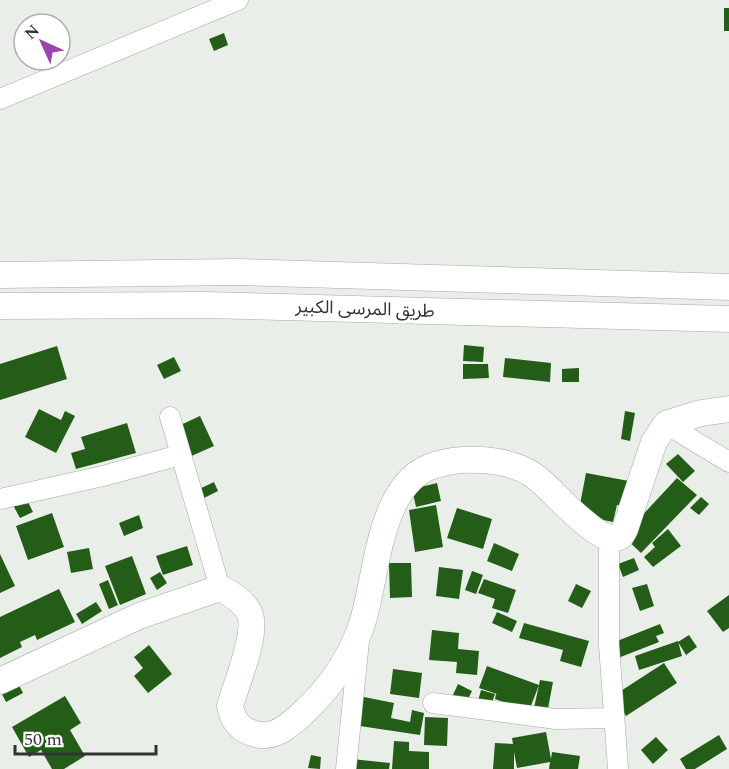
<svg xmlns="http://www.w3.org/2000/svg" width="729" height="769" font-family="Spectral,'Noto Sans Arabic',serif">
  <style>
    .building { fill: #245d18 }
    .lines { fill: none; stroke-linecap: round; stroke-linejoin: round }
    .minor-casing { stroke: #a3a8a2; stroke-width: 21 }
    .major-casing { stroke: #a3a8a2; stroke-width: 27 }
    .minor { stroke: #fff; stroke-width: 20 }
    .major { stroke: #fff; stroke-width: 26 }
    .labels { text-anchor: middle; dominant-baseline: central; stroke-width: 6; stroke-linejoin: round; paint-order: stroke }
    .street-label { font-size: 18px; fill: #323432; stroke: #fff }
  </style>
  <rect width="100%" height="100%" fill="#e9efe8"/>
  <path class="building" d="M724 8H729V31H724Z
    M224 33 228 45 214 51 209 39Z
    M464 345 484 347 483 362 463 361Z
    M57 346 67 379 0 400V364Z
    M174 357 181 371 164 379 157 365Z
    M505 358 551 363 550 382 503 377Z
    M463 364H488L489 378 463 379Z
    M579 368V382H562V369Z
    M39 409 61 420 65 411 75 416 56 453 25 437Z
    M625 411 635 413 630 441 621 439Z
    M200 416 214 446 187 458 174 428Z
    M127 423 136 453 76 469 71 453 85 449 81 437Z
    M678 454 695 471 683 482 666 464Z
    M586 473 629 481 624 506 617 505 613 522 578 515Z
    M677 478 697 495 641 553 623 536Z
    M214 482 218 491 202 499 197 490Z
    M437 483 441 501 416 507 412 489Z
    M701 497 709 504 699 515 690 508Z
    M26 498 33 512 20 518 13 505Z
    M436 505 443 547 415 552 409 510Z
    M457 508 492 519 483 549 447 538Z
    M52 513 64 547 28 560 16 526Z
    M139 515 143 528 124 536 119 523Z
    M668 529 681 546 653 567 644 557 655 547 652 543Z
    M494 543 519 554 512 571 487 561Z
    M187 546 193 565 163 575 156 556Z
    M89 548 93 569 71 573 67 552Z
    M0 554 15 586 0 593Z
    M132 556 146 594 120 605 105 566Z
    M634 558 639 570 623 577 618 564Z
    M389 563H411L412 597 390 598Z
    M439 567 463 570 459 599 436 596Z
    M472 571 483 575 476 594 465 590Z
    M160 572 167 583 157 590 150 578Z
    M484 579 516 590 508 613 492 608 495 599 478 593Z
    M108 580 118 605 109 609 99 584Z
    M576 584 591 591 582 608 568 601Z
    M647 584 654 606 640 611 632 588Z
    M59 589 75 622 37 640 35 635 20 642 22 647 0 658V617Z
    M729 595V628L723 632 707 611Z
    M96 602 102 611 82 624 76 614Z
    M497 612 517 621 512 632 492 623Z
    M524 623 589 641 581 667 560 661 563 650 519 638Z
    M660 624 664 633 656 636 659 642 613 660 607 645Z
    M432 630 459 633 458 649 479 651 477 675 456 673 457 662 429 660Z
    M689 635 697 647 686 655 678 642Z
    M678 641 682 656 639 670 635 656Z
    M149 645 172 674 148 693 134 676 143 668 134 657Z
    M664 663 677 683 626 716 613 696Z
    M487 666 539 685 540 680 553 682 547 714 533 712 539 685 529 711 495 699 496 694 500 695 479 688Z
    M393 669 422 673 419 698 390 694Z
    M16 679 23 693 6 702 0 690Z
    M458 684 472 691 466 703 452 697Z
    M481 690 495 694 491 705 478 701Z
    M65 696 81 723 70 730 85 756 64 769H52L41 750 29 757 12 727Z
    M359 696 394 703 391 718 410 722 412 710 424 713 420 735 353 725Z
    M425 717 448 718 447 746 424 745Z
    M546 732 551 759 552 752 580 756 578 769H549L550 762 517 768 514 752V769H493L495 743 513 744 512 738Z
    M719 735 727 749 695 769H686L680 759Z
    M656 737 668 750 653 764 641 750Z
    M394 741 409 742V751L429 752V769H392Z
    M311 755 321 757 320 769 308 768Z
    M352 759 390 763 389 769H350Z"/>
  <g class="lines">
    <g class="minor-casing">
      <path id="minor" d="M0 99 238 0
        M170 417 220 588
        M666 424 729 462
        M0 499 103 476 180 455
        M609 538V645L618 769
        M433 703 556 719 613 718
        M346 769 359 641"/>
    </g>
    <g class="major-casing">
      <path id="major" d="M0 275 238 272 729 287
        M0 306 205 305 729 319
        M0 681 139 616 220 588C230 593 243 601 249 612 259 632 236 684 230 706 233 723 242 732 260 735 277 737 291 724 303 713 329 689 349 660 361 627 378 578 377 482 435 465 463 456 508 458 533 475 551 488 565 507 583 521 592 529 603 537 614 539L621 536 625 529 654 442 666 424 701 413 729 409"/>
    </g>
    <use href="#minor" class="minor"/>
    <use href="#major" class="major"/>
  </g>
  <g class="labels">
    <g class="street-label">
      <text transform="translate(365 309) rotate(2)">طريق المرسى الكبير</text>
    </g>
  </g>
  <g transform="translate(42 42) rotate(315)"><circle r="28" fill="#ffffff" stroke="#adaead" stroke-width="1.5"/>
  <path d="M0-4.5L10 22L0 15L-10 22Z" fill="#9d43af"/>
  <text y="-9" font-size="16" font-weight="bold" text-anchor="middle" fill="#323432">N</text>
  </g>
  <path d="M15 745v9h141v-9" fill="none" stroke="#323432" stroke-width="3"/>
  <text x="24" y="745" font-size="18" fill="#323432" stroke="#ffffff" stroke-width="4.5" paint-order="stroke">50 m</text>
</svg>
